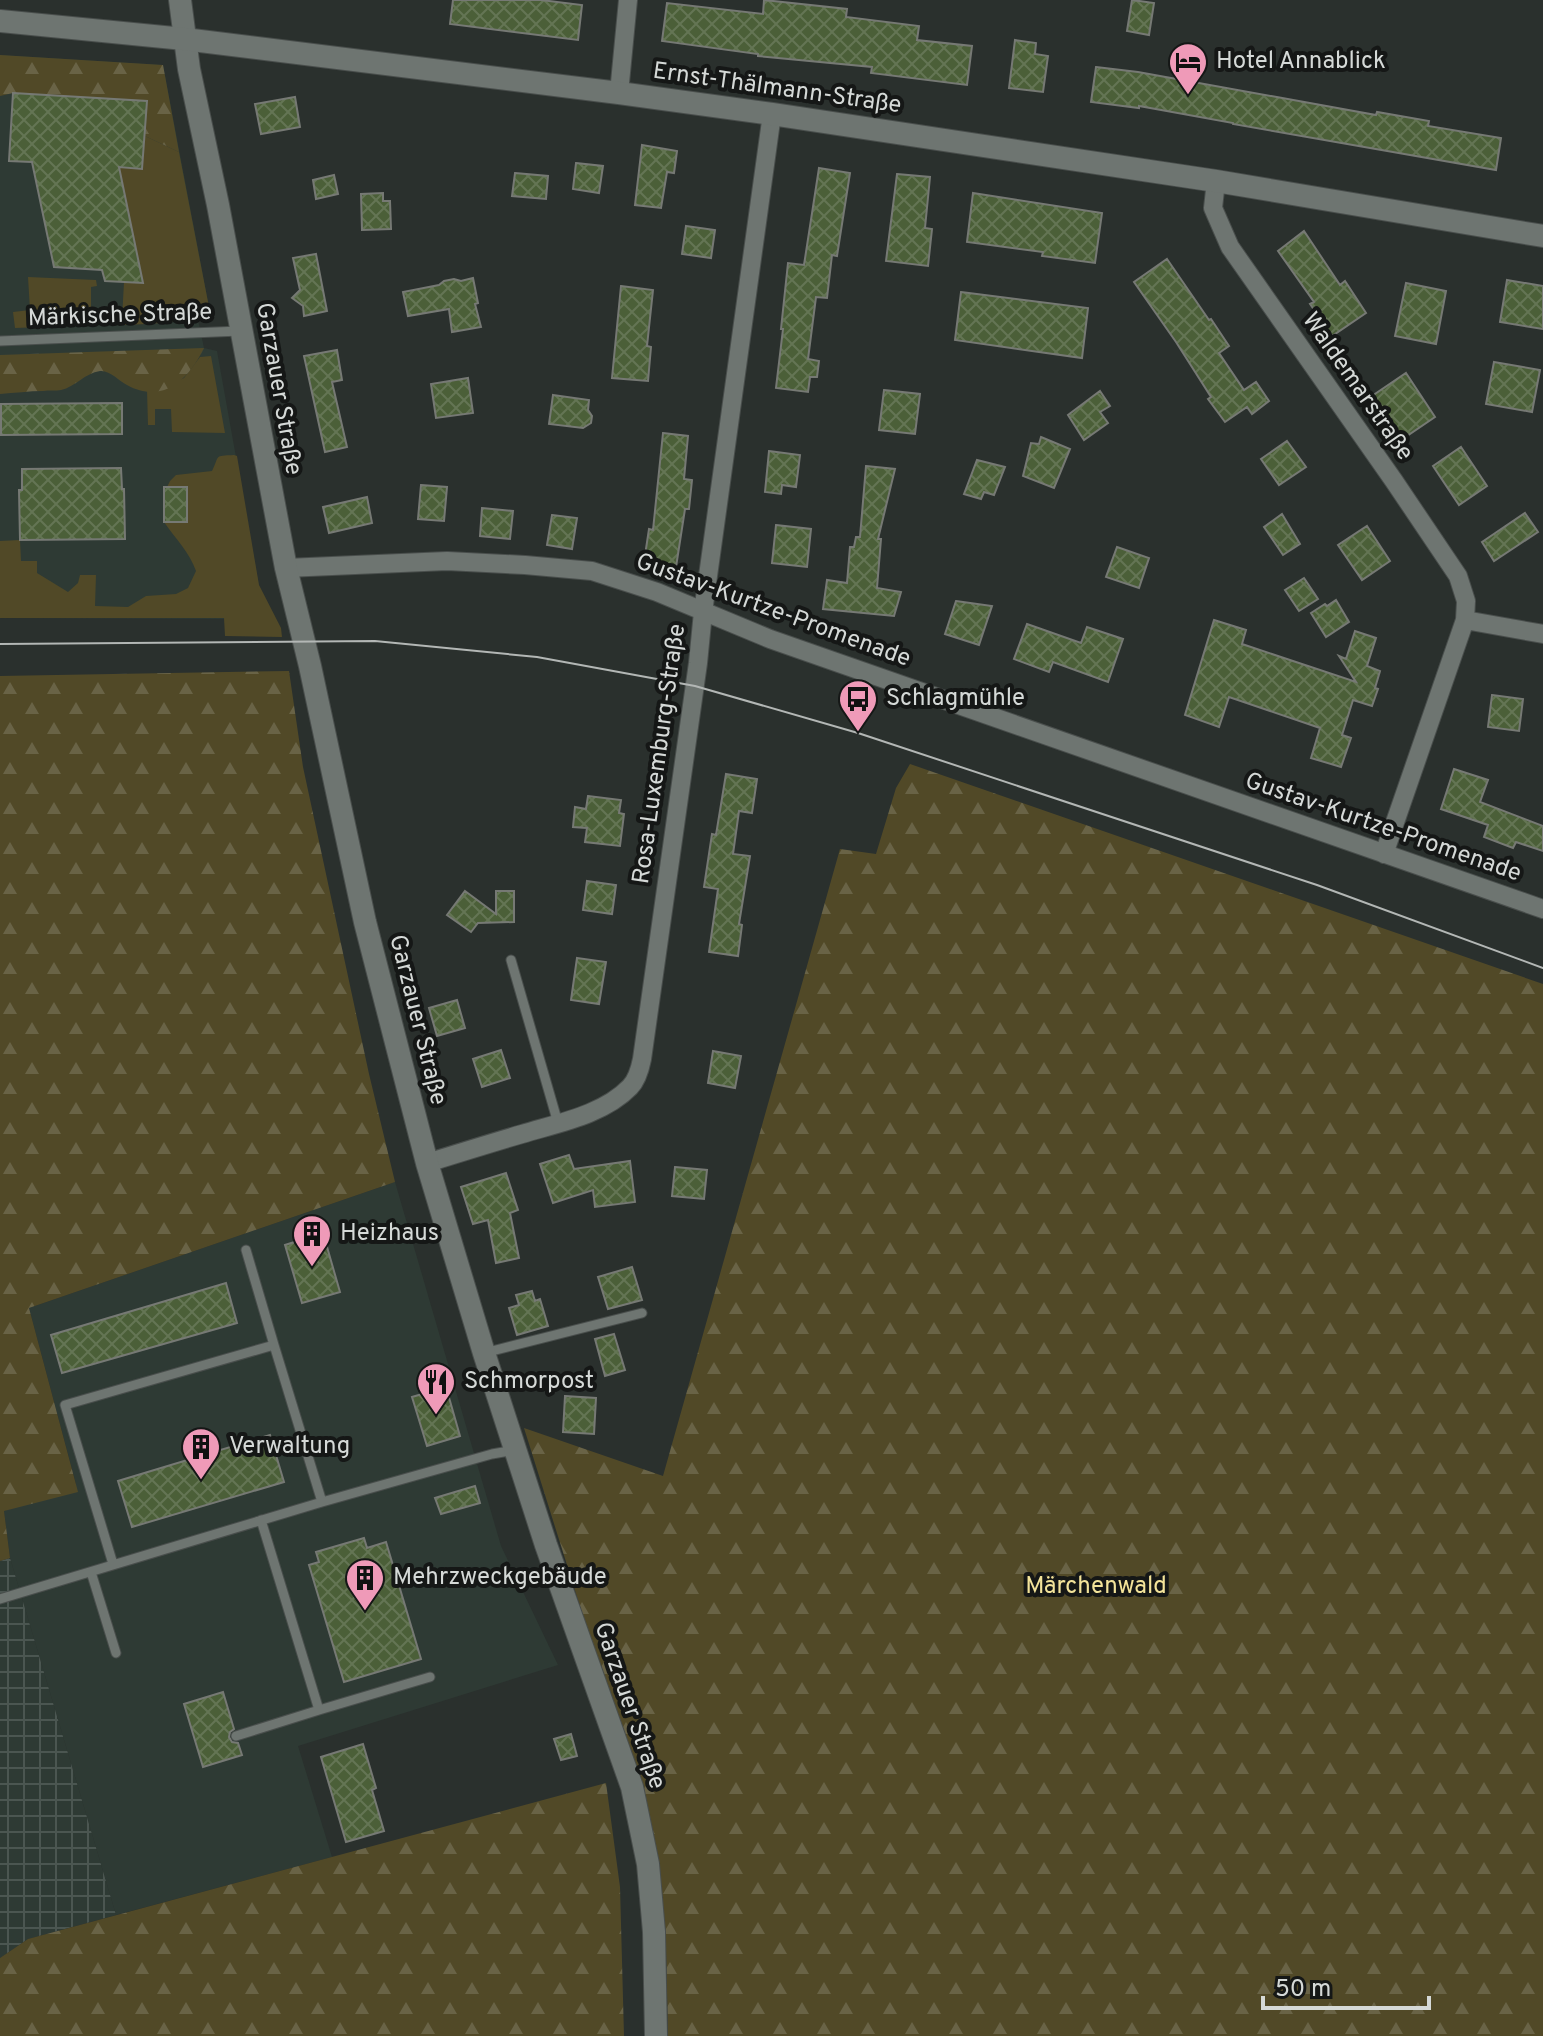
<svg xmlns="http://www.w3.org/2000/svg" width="1543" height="2036" font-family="Overpass,sans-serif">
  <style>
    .built { fill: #2e3a34 }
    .industrial { fill: url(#industrial-grid) }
    .grass { fill: #514927 }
    .forest { fill: url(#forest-firs) }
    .building { fill: url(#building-cross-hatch); stroke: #767974; stroke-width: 2 }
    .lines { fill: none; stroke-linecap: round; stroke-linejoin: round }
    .service-casing { stroke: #494e4c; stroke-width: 11 }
    .minor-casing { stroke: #494e4c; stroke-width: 20 }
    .tertiary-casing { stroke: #494e4c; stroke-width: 24 }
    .secondary-casing { stroke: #494e4c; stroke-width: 24 }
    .service { stroke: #6e7571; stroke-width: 9 }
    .minor { stroke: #6e7571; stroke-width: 18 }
    .tertiary { stroke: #6e7571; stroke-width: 22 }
    .secondary { stroke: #6e7571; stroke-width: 22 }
    .tram { stroke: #b3b7b5; stroke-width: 2 }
    .labels { text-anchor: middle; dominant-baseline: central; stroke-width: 8; stroke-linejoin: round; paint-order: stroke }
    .poi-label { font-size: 24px; fill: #d5d9d7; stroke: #151716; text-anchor: start }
    .street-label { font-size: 24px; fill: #d5d9d7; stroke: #151716 }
    .park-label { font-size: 24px; fill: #f4e49a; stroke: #151716 }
  </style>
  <defs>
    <pattern id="industrial-grid" width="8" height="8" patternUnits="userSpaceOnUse" patternTransform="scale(2)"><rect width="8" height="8" fill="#2e3a34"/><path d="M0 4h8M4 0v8" fill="none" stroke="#4b5651"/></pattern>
    <pattern id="forest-firs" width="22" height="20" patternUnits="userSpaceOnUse" patternTransform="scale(2)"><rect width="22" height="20" fill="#514927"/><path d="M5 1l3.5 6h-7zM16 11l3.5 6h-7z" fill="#696346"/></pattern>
    <pattern id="building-cross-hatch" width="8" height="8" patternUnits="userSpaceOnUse" patternTransform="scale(2)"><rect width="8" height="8" fill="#4b5f38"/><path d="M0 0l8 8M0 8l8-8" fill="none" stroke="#647554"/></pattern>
  </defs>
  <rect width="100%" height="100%" fill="#2a302d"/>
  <path class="built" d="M0 55 163 65 209 307 197 315 204 348 217 351 265 619 0 618Z
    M395 1182 501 1546 558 1665 298 1746 332 1857 116 1915 10 1558 4 1511 76 1484 29 1308Z"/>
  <path class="industrial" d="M10 1558 116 1915 28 1939 0 1958V1561Z"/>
  <path class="grass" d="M145 136 179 152 209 307C184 325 154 323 125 325L122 319 124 282 143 283 119 167 142 169Z
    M28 277 96 280 97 286 91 287V318H97L98 325 15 328 13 312 30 310Z
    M211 356 225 433 172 432 171 409H155V425H148L147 390 156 391 184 378 200 357Z
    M234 455 237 456 259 585 281 628 282 637 225 636 224 618H0V541L20 540 21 561H37V573L68 592 78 583 80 575H96L95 606 128 607 146 596 176 594 188 588 196 571C190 553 175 538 164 522L187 521V488L167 487 170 481 176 475 212 471C220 455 213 456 234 455Z"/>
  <path class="forest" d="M0 55 163 65 179 152 145 136 146 101 13 93 0 96Z
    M204 348C189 379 163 405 127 385 119 381 110 370 100 371 85 373 75 387 61 390 56 391 49 390 43 391 29 391 14 393 0 394V355Z
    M289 671 303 767 369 1074 395 1182 29 1308 78 1492 4 1511 10 1558 0 1561V676Z
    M910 764 1543 984V2036H668L666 1949 650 1829 524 1428 663 1476 840 849 876 854 896 788Z
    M606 1783 620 1887 624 2036H0V1958L28 1939Z"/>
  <path class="building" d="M453 0H541L582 5 578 40 450 24Z
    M764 0 847 9 846 17 919 26 917 40 972 46 967 85 871 73 872 67 758 56V54L662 41 667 3 763 14Z
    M1132 0 1154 3 1149 35 1127 31Z
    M1015 40 1036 43 1035 54 1048 56 1043 92 1009 88Z
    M1096 67 1138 72 1376 115 1377 112 1429 121 1428 126 1501 138 1496 170 1233 124V123L1139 106V108L1091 102Z
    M13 93 147 101 142 169 119 167 143 283 105 281 102 270 54 267 32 162 9 161Z
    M295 97 300 127 261 134 255 104Z
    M642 145 677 151 674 173 667 172 661 208 635 205Z
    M576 163 603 166 599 193 573 189Z
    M819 168 850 173 837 256 832 255 827 298 816 297 808 359 819 361 817 377H810L808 392 776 388 783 329H781L788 263 804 265Z
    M515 173 548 176 546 199 512 196Z
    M897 174 930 177 925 228 932 229 928 266 886 261Z
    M334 175 338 194 316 199 313 180Z
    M383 193V201H390L391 229 362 230 361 194Z
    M973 193 1102 213 1095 263 1042 256 1043 252 967 242Z
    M686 226 715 230 711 258 682 254Z
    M1304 231 1340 285 1345 281 1366 313 1332 336 1310 304 1314 302 1278 251Z
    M316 254 327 311 304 316 303 306 292 298 300 290 293 258Z
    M1167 259 1209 320 1211 319 1229 346 1219 353 1244 390 1256 382 1269 401 1252 414 1247 407 1225 422 1208 399 1211 397 1176 342 1134 282Z
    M473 278 478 303 475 304 481 327 452 332 449 309 408 316 403 292 439 285 444 281 454 279 461 281Z
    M1507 280 1543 286V329L1500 322Z
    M1406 283 1446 291 1436 344 1395 336Z
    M621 286 653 290 647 346 651 347 648 381 612 378Z
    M961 292 1088 308 1082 358 955 340Z
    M337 350 342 380 332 382 347 447 325 452 304 356Z
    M1494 362 1540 370 1532 412 1486 404Z
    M1406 373 1435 417 1398 442 1369 398Z
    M468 378 473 413 436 418 431 384Z
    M884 390 920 394 915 434 879 430Z
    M1100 391 1110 406 1100 412 1108 423 1084 440 1068 415Z
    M553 395 589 400 588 410 592 416 591 423 583 428 549 424Z
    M122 403V434L1 435V404Z
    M663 433 688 436 684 479 692 480 689 509H685L676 567 644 562 649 529 653 530Z
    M1041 437 1070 449 1054 488 1023 476 1031 443 1039 444Z
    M1287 441 1306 467 1279 485 1261 459Z
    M1461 447 1487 486 1459 505 1433 466Z
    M769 451 800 455 796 487 782 485 781 494 765 492Z
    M977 460 1005 467 994 495 984 492 981 499 964 494Z
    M866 466 895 469 878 539H881L877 588 901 592 894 616 823 609 827 580 847 583 850 547H854L856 537H860Z
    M121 468 122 489H124L125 539 20 540 19 490H22V469Z
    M421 485 447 487 444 521 418 519Z
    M164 487H187V522H164Z
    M367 497 372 523 329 533 323 507Z
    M482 508 513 511 510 539 480 536Z
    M1525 513 1538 532 1494 561 1482 542Z
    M1282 514 1300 544 1283 555 1264 527Z
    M552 515 577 518 572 549 547 545Z
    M776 525 811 529 807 567 772 563Z
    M1367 526 1390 561 1362 580 1338 545Z
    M1117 547 1149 558 1139 588 1106 577Z
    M1304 578 1318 599 1299 611 1285 590Z
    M1336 600 1349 622 1326 637 1311 613 1325 604 1327 606Z
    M956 601 992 606 979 645 945 634Z
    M1214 620 1246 630 1242 644 1356 682 1339 656 1346 659 1355 631 1376 638 1367 666 1380 671 1375 688 1378 689 1372 706 1353 700 1342 735 1351 738 1341 767 1311 758 1320 728 1229 697 1219 727 1185 715Z
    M1027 624 1081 643 1087 627 1123 639 1108 682 1053 662 1049 672 1014 659Z
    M1492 695 1523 699 1519 731 1488 727Z
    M1454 769 1488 780 1480 802 1543 826V851L1516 842 1513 848 1484 837 1488 825 1441 809Z
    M726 774 757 779 752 813 739 811 733 854 750 856 739 924 742 925 738 956 709 952 718 889 704 887 712 834 716 835Z
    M588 796 621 800 619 813 624 814 620 846 585 842 587 828 573 827 575 807 586 809Z
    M587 881 616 885 612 914 583 910Z
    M465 891 496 914V891H514V922L478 923 471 932 447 915Z
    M577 958 606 962 599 1004 571 1000Z
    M457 1000 465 1028 437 1036 429 1008Z
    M501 1050 510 1078 482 1087 473 1059Z
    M713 1051 741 1056 735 1088 708 1083Z
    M569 1155 574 1169 630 1161 635 1202 595 1207 593 1190 553 1203 540 1164Z
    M675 1167 707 1170 704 1199 672 1196Z
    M506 1173 518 1210 510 1213 519 1258 496 1263 488 1220 473 1224 461 1187Z
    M323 1233 340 1292 302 1303 285 1245Z
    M632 1267 642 1300 608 1309 598 1277Z
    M226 1283 237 1323 62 1373 51 1335Z
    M532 1291 535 1301 540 1299 548 1326 517 1335 509 1308 519 1305 516 1295Z
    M614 1334 625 1370 605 1376 595 1339Z
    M446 1387 460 1436 427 1446 412 1397Z
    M565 1396 596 1398 594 1434 563 1432Z
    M270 1435 284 1482 132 1527 118 1481Z
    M475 1486 480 1503 441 1514 435 1498Z
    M364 1538 367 1548 386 1542 421 1659 344 1682 309 1565 319 1562 316 1552Z
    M223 1692 234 1729 230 1732 229 1737 232 1742 238 1743 242 1755 203 1767 184 1704Z
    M571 1734 577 1756 561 1760 554 1739Z
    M363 1744 376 1788 372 1790 384 1831 346 1842 321 1757Z"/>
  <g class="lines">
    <g class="service-casing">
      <path id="service" d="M0 341 240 331
        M511 960 558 1123
        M246 1250 274 1345
        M484 1353 642 1313
        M113 1564 65 1405 274 1345 322 1502
        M91 1572 116 1653
        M0 1599 322 1502 492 1454 515 1450
        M319 1710 430 1677
        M236 1736 319 1710 261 1520"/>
    </g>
    <g class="minor-casing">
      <path id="minor" d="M619 93 628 0
        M1216 181 1213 208 1230 247 1394 481 1458 576 1466 601 1465 620 1384 854
        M286 568 447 561 525 565 592 571 657 592 770 639 1543 909
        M1465 620 1543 634
        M427 1163C459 1153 491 1143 522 1134 558 1123 603 1115 630 1087 637 1080 640 1069 642 1059L698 663 703 612 772 114"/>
    </g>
    <g class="tertiary-casing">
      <path id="tertiary" d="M180 0 189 69 218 205 286 568 310 666 365 922 427 1163 484 1353 546 1545 632 1787 648 1864 654 1932 656 2036"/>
    </g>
    <g class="secondary-casing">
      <path id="secondary" d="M0 21 184 39 619 93 772 114 1216 181 1543 236"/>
    </g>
    <use href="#service" class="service"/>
    <use href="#minor" class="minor"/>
    <use href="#tertiary" class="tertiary"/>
    <use href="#secondary" class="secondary"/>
    <path class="tram" d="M0 644 375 641 537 657 695 686 858 733 1317 885 1543 968"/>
  </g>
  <defs>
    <g id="hotel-pin" transform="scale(2)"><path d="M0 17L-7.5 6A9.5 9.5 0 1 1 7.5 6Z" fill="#ef9ab8" stroke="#151716"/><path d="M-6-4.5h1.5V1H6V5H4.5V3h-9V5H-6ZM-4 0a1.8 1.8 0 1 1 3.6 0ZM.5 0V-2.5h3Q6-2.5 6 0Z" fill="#111"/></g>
    <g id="bus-pin" transform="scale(2)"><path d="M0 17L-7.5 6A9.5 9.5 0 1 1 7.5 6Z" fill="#ef9ab8" stroke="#151716"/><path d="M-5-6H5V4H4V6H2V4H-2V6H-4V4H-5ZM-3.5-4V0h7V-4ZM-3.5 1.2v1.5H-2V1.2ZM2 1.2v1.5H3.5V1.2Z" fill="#111"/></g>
    <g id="building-pin" transform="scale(2)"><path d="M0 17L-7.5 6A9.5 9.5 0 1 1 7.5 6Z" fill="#ef9ab8" stroke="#151716"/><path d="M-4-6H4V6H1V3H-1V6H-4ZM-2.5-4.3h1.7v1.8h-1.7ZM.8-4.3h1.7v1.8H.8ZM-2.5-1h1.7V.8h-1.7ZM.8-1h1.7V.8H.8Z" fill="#111"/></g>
    <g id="restaurant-pin" transform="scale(2)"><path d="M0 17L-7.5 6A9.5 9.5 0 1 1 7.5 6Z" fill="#ef9ab8" stroke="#151716"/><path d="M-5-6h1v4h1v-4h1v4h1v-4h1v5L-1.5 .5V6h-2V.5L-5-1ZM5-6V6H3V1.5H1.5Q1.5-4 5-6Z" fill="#111"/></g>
  </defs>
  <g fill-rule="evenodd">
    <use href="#hotel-pin" x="1188" y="62"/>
    <use href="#bus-pin" x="858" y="699"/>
    <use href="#building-pin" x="312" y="1234"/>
    <use href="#restaurant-pin" x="436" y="1382"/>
    <use href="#building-pin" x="201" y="1447"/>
    <use href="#building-pin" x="365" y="1578"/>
  </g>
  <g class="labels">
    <g class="poi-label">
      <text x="1216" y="62">Hotel Annablick</text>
      <text x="886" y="699">Schlagmühle</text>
      <text x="340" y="1234">Heizhaus</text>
      <text x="464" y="1382">Schmorpost</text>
      <text x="229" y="1447">Verwaltung</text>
      <text x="393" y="1578">Mehrzweckgebäude</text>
    </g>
    <g class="street-label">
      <text transform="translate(777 89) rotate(8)">Ernst-Thälmann-Straße</text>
      <text transform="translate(120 316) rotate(-2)">Märkische Straße</text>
      <text transform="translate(1357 387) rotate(55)">Waldemarstraße</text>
      <text transform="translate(278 389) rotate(80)">Garzauer Straße</text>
      <text transform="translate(773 611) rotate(20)">Gustav-Kurtze-Promenade</text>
      <text transform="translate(660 754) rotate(-82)">Rosa-Luxemburg-Straße</text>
      <text transform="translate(1383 828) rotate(19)">Gustav-Kurtze-Promenade</text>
      <text transform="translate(417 1020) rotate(76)">Garzauer Straße</text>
      <text transform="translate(629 1706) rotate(71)">Garzauer Straße</text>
    </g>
    <g class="park-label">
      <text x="1096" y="1587">Märchenwald</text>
    </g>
  </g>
  <path d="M1263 1996v12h166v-12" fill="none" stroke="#d5d9d7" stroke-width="4"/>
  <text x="1275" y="1996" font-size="24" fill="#d5d9d7" stroke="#151716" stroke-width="6" paint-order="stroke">50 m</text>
</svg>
